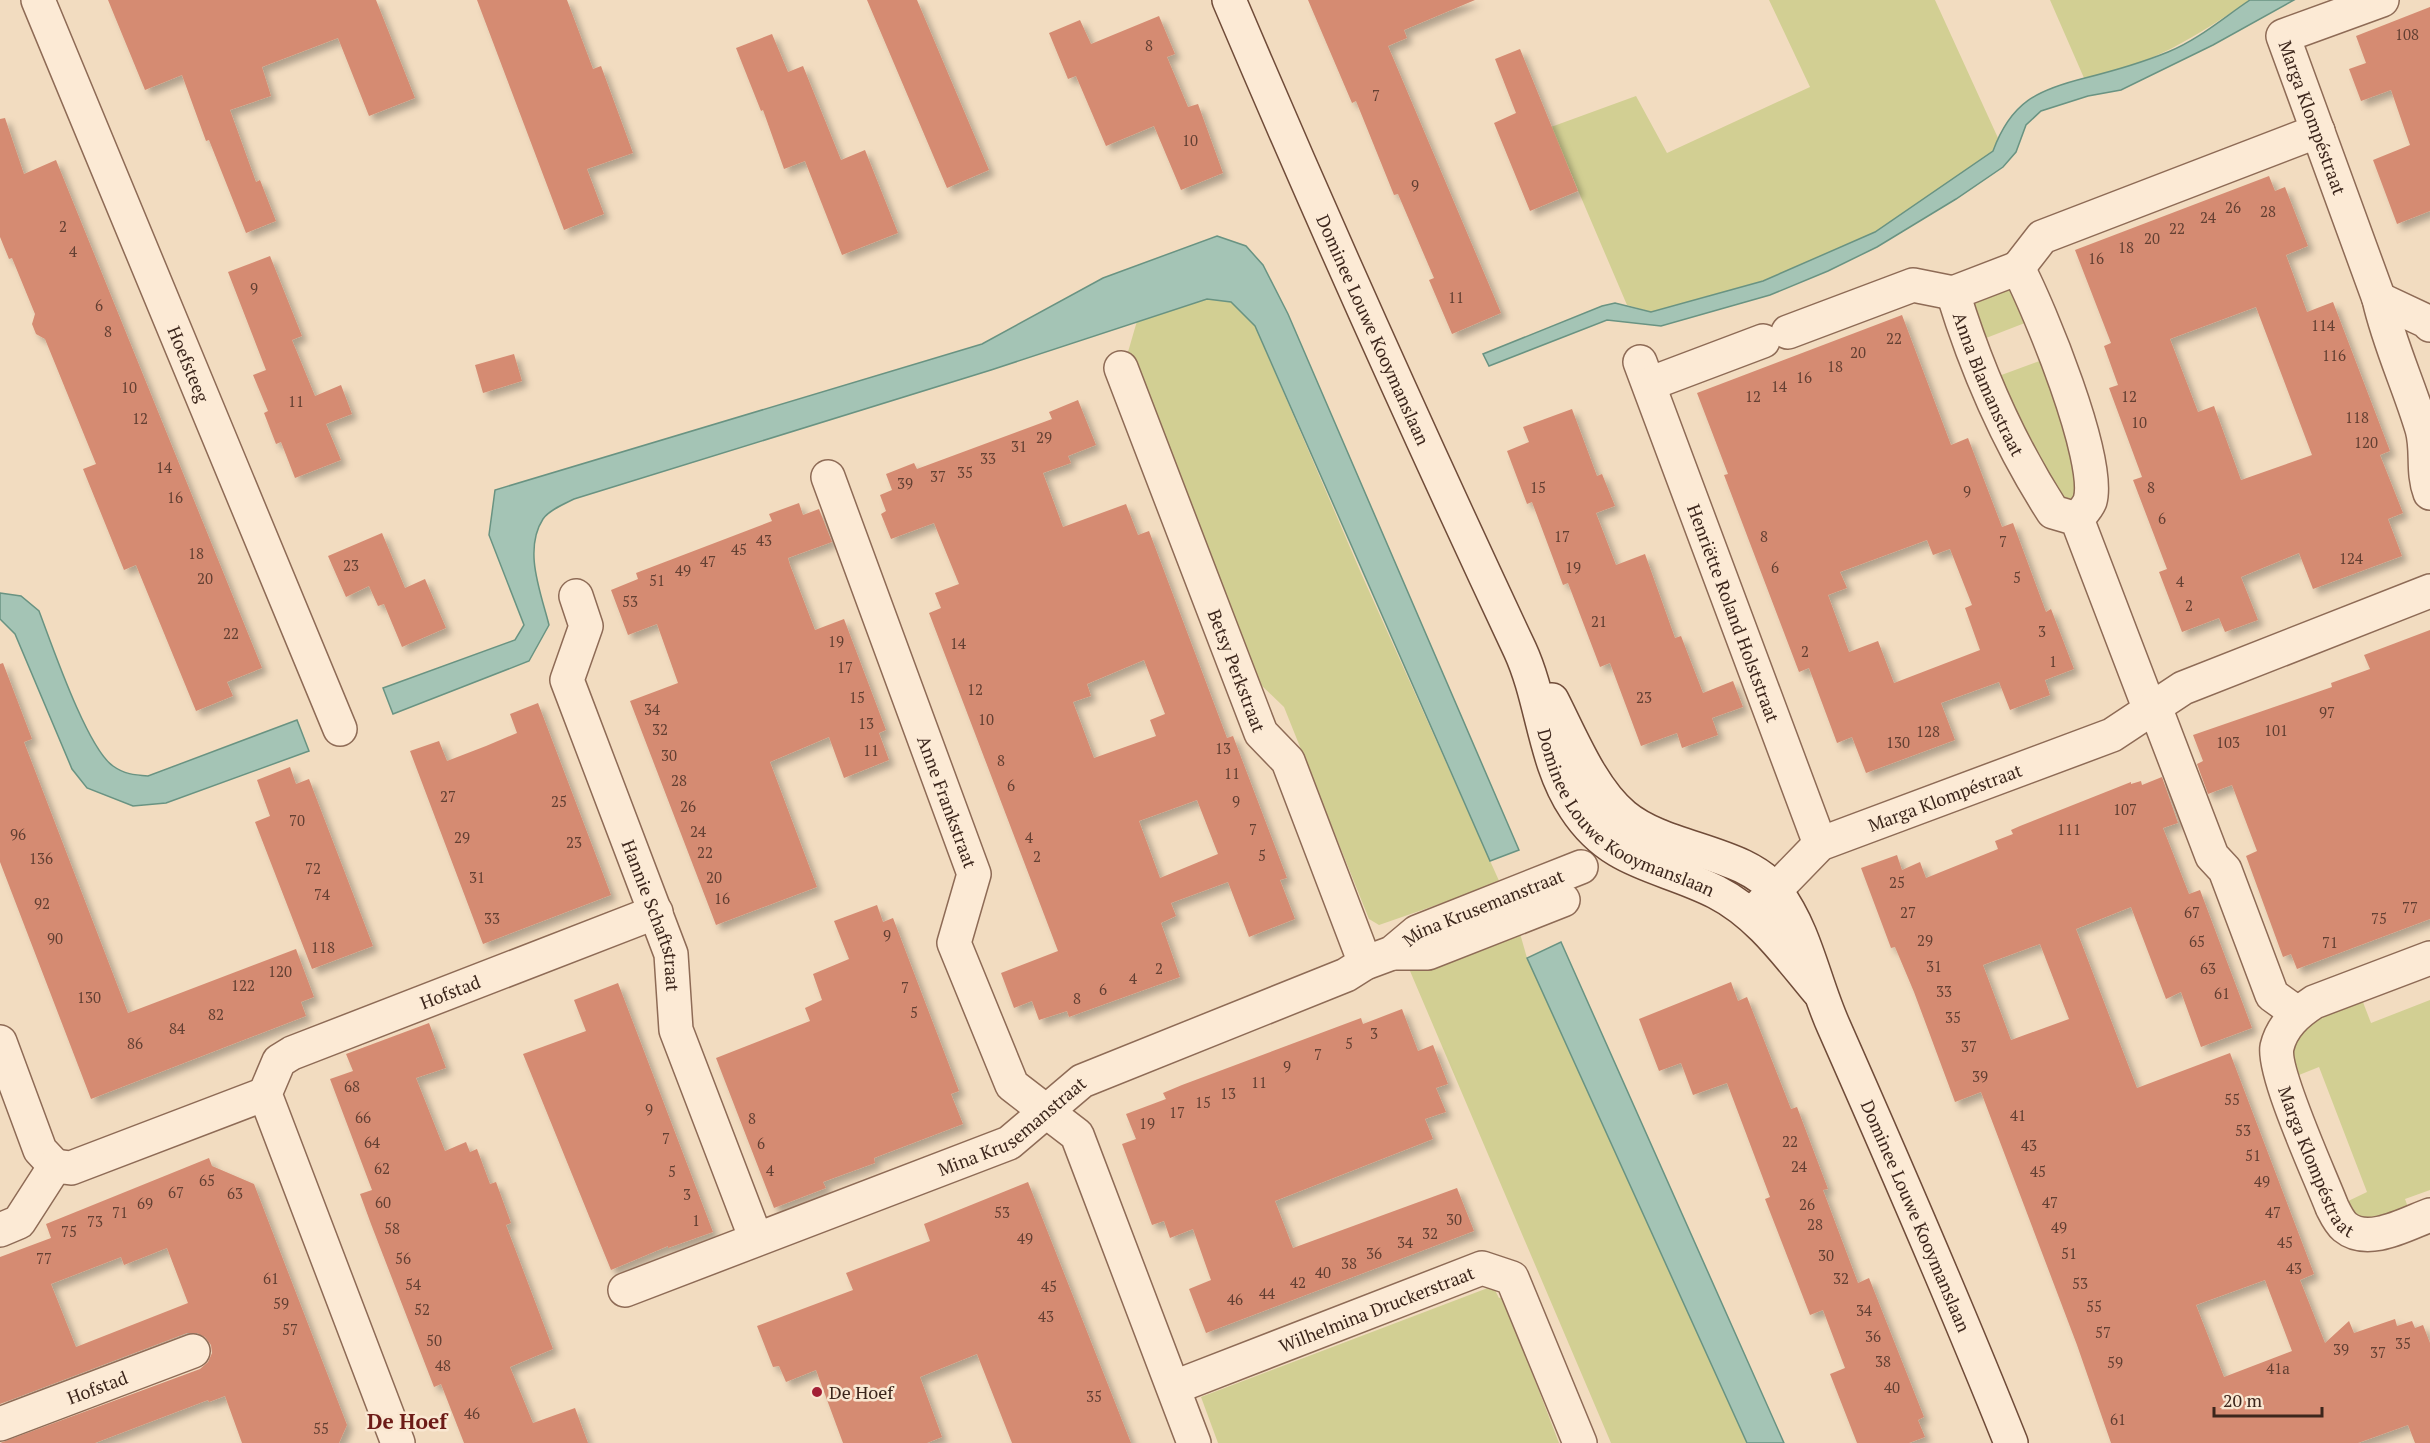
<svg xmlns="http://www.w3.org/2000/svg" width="2430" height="1443" font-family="'PT Serif',serif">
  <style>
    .green { fill: #d2cf93 }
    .water { fill: #a4c4b5; stroke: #699382; stroke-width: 1.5 }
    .building { fill: #d58b72; fill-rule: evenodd; filter: url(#shadow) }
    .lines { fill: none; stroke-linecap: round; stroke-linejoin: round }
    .street-casing { stroke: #8e6b56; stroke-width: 36 }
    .secondary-casing { stroke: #704c39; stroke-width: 36 }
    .street { stroke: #fcead5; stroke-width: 33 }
    .secondary { stroke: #fcead5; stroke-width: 33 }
    .poi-dot { fill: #a31f35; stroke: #f9e7d1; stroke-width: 2 }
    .labels { text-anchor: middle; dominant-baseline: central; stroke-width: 5; stroke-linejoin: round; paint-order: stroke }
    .number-label { font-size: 15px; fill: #623f32 }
    .street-label { font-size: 18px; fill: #3c261c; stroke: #f9e7d1 }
    .poi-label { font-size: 18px; fill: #3c261c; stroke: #f9e7d1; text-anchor: start }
    .quarter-label { font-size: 21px; font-weight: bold; fill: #6d1b17; stroke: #f9e7d1 }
  </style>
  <defs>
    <filter id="shadow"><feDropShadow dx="5.5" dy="5.5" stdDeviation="3" flood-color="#0004"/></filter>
  </defs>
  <rect width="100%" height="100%" fill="#f2dcc0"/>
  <path class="green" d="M1769 0H1935L1998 138 1993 151 1875 232 1844 248 1763 281 1651 312 1627 305 1551 127 1636 96 1667 153 1810 87Z
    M2050 0H2250C2197 36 2149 67 2084 78Z
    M2013 286 2030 321 1981 340 1971 302Z
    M1207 299 1231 302 1255 326 1361 573 1500 883 1379 925 1369 919 1284 707 1261 685 1128 352 1137 321Z
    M2045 359 2081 493 2071 501H2062L1996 377Z
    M1519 930 1527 958 1747 1443H1611L1410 971Z
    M2361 997 2371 1023 2430 1000V1190L2405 1199 2409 1210 2359 1221 2342 1204 2367 1192 2319 1067 2294 1077C2287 1018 2317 1018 2361 997Z
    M1493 1286 1499 1298 1503 1297 1559 1443H1218L1201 1397Z"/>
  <path class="water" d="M2250 0H2294L2213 45 2121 90 2088 96 2041 111 2026 125 2016 152 2003 167 1956 199 1877 247 1828 271 1770 295 1661 326 1607 320 1489 366 1483 354 1602 306 1615 303 1651 312 1763 281 1875 232 1993 151C2011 102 2037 90 2085 78 2113 71 2141 63 2168 52 2198 40 2223 18 2250 0Z
    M1217 236 1246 246 1263 265 1288 314 1519 850 1490 861 1255 326 1231 302 1207 299 991 370 574 499C564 504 549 510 543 519 523 550 541 593 549 625L529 661 393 714 383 688 515 640 524 625 489 535 495 490 982 344 1103 278Z
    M0 593 21 596 39 611C52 645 87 748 113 766 124 774 134 775 148 776L297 720 309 751 166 803 133 806 87 788 72 769 15 634 0 619Z
    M1561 942 1784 1443H1747L1527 958Z"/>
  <path class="building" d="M108 0H376L415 98 369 116 338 38 262 67 271 96 230 110 256 182 260 180 276 221 246 233 209 140 206 141 182 75 145 90Z
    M477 0H567L593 69 601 66 633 153 587 169 604 214 564 230Z
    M867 0H917L989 170 947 188Z
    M1308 0H1475L1404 30 1407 38 1388 46 1501 313 1452 334 1429 280 1434 278 1398 194 1394 195 1356 101 1352 103Z
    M2430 7V211L2397 224 2373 160 2410 145 2391 90 2361 101 2349 69 2366 63 2356 36Z
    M1159 16 1175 54 1167 57 1188 107 1198 104 1223 173 1181 190 1154 126 1106 146 1076 76 1068 79 1049 33 1080 20 1091 44Z
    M772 34 788 72 803 66 841 160 865 150 898 233 842 255 805 161 784 169 763 110 761 111 736 48Z
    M1520 49 1578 191 1530 211 1494 123 1516 113 1495 59Z
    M5 118 24 174 56 160 262 668 227 682 233 696 196 711 136 565 124 570 83 469 96 464 45 339 36 334 32 324 35 314 12 258 9 259 0 237V119Z
    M2269 176 2275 191 2285 187 2308 246 2286 255 2307 312 2333 302 2390 451 2380 455 2403 513 2388 519 2402 556 2313 589 2299 553 2241 577 2258 620 2225 632 2219 618 2182 632 2159 572 2167 569 2133 480 2142 477 2109 388 2118 385 2104 346 2111 343 2075 250ZM2256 307 2312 455 2241 480 2214 406 2198 412 2170 339Z
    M270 256 302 336 292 340 315 396 341 385 352 414 326 424 341 460 295 478 281 442 276 444 264 413 268 411 253 375 266 370 228 272Z
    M1902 315 1951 445 1968 438 2002 527 2013 523 2046 612 2051 609 2074 669 2045 680 2050 695 2010 710 1999 682 1941 703 1955 740 1866 773 1852 737 1837 743 1809 668 1799 672 1724 475 1728 474 1697 393ZM1927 540 1933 555 1950 549 1972 605 1965 608 1980 650 1894 683 1878 641 1849 652 1828 595 1847 588 1840 572Z
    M514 354 522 381 483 393 475 365Z
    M1078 400 1096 445 1068 456 1071 463 1043 473 1063 527 1126 504 1138 535 1149 531 1227 738 1233 736 1287 878 1280 880 1295 919 1249 937 1228 882 1171 903 1176 916 1161 923 1180 977 1069 1017 1067 1011 1039 1020 1032 1001 1014 1008 1001 973 1058 951 929 613 941 608 935 593 959 584 934 523 891 539 881 514 886 511 880 495 892 490 886 474 914 463 917 469 1052 419 1049 412ZM1144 660 1165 714 1150 720 1156 736 1094 758 1073 702 1091 696 1087 684ZM1197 800 1218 854 1160 878 1139 821Z
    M1572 409 1597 476 1602 474 1615 506 1596 513 1616 565 1645 554 1675 638 1681 636 1703 693 1733 681 1743 707 1712 718 1718 735 1682 748 1677 733 1641 746 1610 663 1600 667 1568 583 1563 585 1532 502 1527 504 1507 451 1529 442 1523 427Z
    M799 503 803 515 819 509 832 542 788 558 790 565 815 630 844 619 886 730 879 733 889 760 844 778 829 737 770 762 817 887 716 925 630 701 678 683 657 624 628 635 611 590 638 579 636 573 772 521 769 514Z
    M382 533 405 588 425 579 446 628 402 647 384 604 378 606 369 586 346 597 328 556Z
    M2430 630V919L2297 969 2291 954 2283 957 2246 856 2257 851 2232 785 2208 794 2197 764 2203 761 2193 735 2332 687 2331 683 2370 669 2364 655Z
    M3 663 32 739 24 742 128 1013 296 949 314 997 301 1002 306 1016 91 1099 0 862V664Z
    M538 703 611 895 483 944 410 751 439 741 447 761 486 746 517 733 510 714Z
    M290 767 296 784 309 779 373 946 312 969 255 822 270 816 257 780Z
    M2162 777 2178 823 2163 828 2189 894 2200 890 2252 1028 2201 1047 2181 992 2166 999 2131 907 2076 929 2137 1088 2230 1053 2314 1274 2300 1280 2325 1343 2349 1321 2354 1333 2395 1319 2397 1326 2412 1321 2415 1328 2423 1325 2430 1343V1443H2415L2408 1425 2358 1443H2111L2077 1345 1981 1092 1955 1102 1914 992 1895 947 1891 948 1861 868 1897 855 1902 870 1920 862 1926 878 1998 849 1995 841 2013 834 2011 830 2020 826 2131 782V784L2141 781 2142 785ZM2040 944 2069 1019 2011 1040 1983 965ZM2265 1280 2292 1351 2224 1377 2196 1305Z
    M877 905 883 922 893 918 959 1091 951 1094 963 1124 874 1158 875 1163 823 1182 826 1188 774 1208 716 1058 810 1021 805 1008 822 1000 813 974 849 959 834 921Z
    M1731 982 1738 1001 1747 997 1791 1109 1797 1107 1828 1189 1823 1190 1858 1283 1869 1278 1924 1417 1918 1420 1925 1437 1909 1443H1857L1830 1374 1845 1368 1823 1310 1810 1315 1765 1199 1770 1197 1727 1083 1693 1095 1681 1063 1659 1071 1639 1019Z
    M618 983 713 1232 668 1248V1246L611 1270 523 1054 586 1031 574 1000Z
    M1402 1009 1418 1051 1433 1045 1448 1084 1436 1088 1446 1112 1425 1119 1433 1139 1275 1201 1293 1248 1457 1188 1474 1231 1206 1333 1189 1289 1211 1280 1193 1229 1170 1238 1164 1221 1152 1225 1122 1144 1136 1139 1126 1114 1166 1099 1163 1093 1182 1085 1361 1018 1363 1024Z
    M429 1023 446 1068 416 1078 445 1151 466 1142 470 1152 477 1149 490 1184 496 1182 511 1223 506 1225 553 1349 510 1367 533 1423 575 1408 588 1443H464L441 1384 434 1387 371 1224 360 1194 372 1190 330 1079 353 1071 346 1054Z
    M209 1158 212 1166 254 1184 347 1425 339 1443H242L225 1396 209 1402 208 1400 95 1443H0L200 1369 208 1362 212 1353 211 1345 205 1337 197 1333H187L0 1404V1257L51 1238 46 1224ZM167 1248 188 1303 76 1347 51 1284 121 1257 124 1265Z
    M1028 1182 1131 1443H1012L977 1354 920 1377 942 1437 927 1443H843L816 1370 786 1382 779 1366 773 1367 757 1326 853 1290 846 1273 930 1241 924 1224Z"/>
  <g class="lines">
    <g class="street-casing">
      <g id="street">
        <path id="s1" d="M38 0 340 729"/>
        <path id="s2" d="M2382 0 2283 36 2379 299C2389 344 2409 385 2422 429 2428 450 2422 472 2430 493"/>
        <path d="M2018 268 2042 237 2318 131"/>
        <path d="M2379 299 2426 321 2430 325"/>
        <path d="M1788 332 1913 285 1953 293"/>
        <path id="s3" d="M1640 362 1820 844"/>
        <path id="s4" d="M1121 368 1261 733 1288 761 1365 963"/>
        <path d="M1649 384 1763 341"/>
        <path id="s5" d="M828 477 974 874 954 943 1012 1085 1077 1135 1194 1443"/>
        <path id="s6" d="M2077 519C2081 514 2088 507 2090 501 2102 460 2039 308 2018 268L1953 293C1977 371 2009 444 2053 512L2077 519 2150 710"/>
        <path id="s7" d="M576 596 586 626 567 680 671 954 676 1030 756 1239"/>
        <path d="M2155 707 2212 856 2225 870 2272 995 2297 1013"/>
        <path id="s8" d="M1752 914 1820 844 2112 735 2183 688 2430 591"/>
        <path d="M1392 953H1428L1563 900"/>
        <path id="s9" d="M2430 958 2314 1002C2297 1013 2282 1026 2277 1047 2272 1072 2321 1178 2332 1207 2335 1213 2339 1222 2345 1227 2368 1246 2406 1224 2430 1215"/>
        <path d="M0 1042 40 1150 55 1166"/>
        <path d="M0 1230 19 1222 55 1166 71 1168 265 1094"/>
        <path id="s10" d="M625 1290 1009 1143 1082 1081 1346 975 1365 963 1392 953 1417 932 1581 867"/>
        <path id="s11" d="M1175 1387 1482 1268 1512 1278 1580 1443"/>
        <path id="s12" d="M0 1424 193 1351"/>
        <path id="s13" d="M398 1443 265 1094 279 1061 292 1053 656 912"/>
      </g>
    </g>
    <g class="secondary-casing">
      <g id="secondary">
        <path id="s14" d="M1229 0C1322 219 1419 435 1520 650 1543 700 1544 762 1575 808 1612 865 1661 864 1716 892 1759 914 1787 954 1818 991"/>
        <path id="s15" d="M1552 700C1571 737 1592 790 1624 816 1666 851 1747 851 1777 893 1806 932 1814 983 1834 1027 1895 1165 1955 1303 2011 1443"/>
      </g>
    </g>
    <use href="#street" class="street"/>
    <use href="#secondary" class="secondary"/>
  </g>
  <circle class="poi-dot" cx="817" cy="1392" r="6"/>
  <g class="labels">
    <g class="number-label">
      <text x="2407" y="34">108</text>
      <text x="1149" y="45">8</text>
      <text x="1376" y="95">7</text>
      <text x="1190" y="140">10</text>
      <text x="1415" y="185">9</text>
      <text x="2233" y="207">26</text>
      <text x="2268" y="211">28</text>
      <text x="2208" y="217">24</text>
      <text x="63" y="226">2</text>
      <text x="2177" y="228">22</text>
      <text x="2152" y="238">20</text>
      <text x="2126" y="247">18</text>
      <text x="73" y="251">4</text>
      <text x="2096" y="258">16</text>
      <text x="254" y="288">9</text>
      <text x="1456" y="297">11</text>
      <text x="99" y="305">6</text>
      <text x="2323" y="325">114</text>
      <text x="108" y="331">8</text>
      <text x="1894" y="338">22</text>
      <text x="1858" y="352">20</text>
      <text x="2334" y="355">116</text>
      <text x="1835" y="366">18</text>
      <text x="1804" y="377">16</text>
      <text x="1779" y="386">14</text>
      <text x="129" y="387">10</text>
      <text x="1753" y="396">12</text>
      <text x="2129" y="396">12</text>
      <text x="296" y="401">11</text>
      <text x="2357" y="417">118</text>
      <text x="140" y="418">12</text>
      <text x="2139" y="422">10</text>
      <text x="1044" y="437">29</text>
      <text x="2366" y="442">120</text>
      <text x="1019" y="446">31</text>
      <text x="988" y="458">33</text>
      <text x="164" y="467">14</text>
      <text x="965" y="472">35</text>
      <text x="938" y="476">37</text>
      <text x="905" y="483">39</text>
      <text x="1538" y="487">15</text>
      <text x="2151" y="487">8</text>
      <text x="1967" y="491">9</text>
      <text x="175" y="497">16</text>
      <text x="2162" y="518">6</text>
      <text x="1562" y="536">17</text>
      <text x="1764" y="536">8</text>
      <text x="764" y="540">43</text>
      <text x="2003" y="541">7</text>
      <text x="739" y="549">45</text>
      <text x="196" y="553">18</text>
      <text x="2351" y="558">124</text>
      <text x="708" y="561">47</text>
      <text x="351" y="565">23</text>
      <text x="1573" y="567">19</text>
      <text x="1775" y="567">6</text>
      <text x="683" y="570">49</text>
      <text x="2017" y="577">5</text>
      <text x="205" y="578">20</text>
      <text x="657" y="580">51</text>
      <text x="2180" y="581">4</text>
      <text x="630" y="601">53</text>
      <text x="2189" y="605">2</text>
      <text x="1599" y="621">21</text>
      <text x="2042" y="631">3</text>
      <text x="231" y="633">22</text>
      <text x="836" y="641">19</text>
      <text x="958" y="643">14</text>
      <text x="1805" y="651">2</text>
      <text x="2053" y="661">1</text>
      <text x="845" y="667">17</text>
      <text x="975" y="689">12</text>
      <text x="857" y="697">15</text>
      <text x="1644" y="697">23</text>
      <text x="652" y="709">34</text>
      <text x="2327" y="712">97</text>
      <text x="986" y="719">10</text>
      <text x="866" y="723">13</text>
      <text x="660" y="729">32</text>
      <text x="2276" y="730">101</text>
      <text x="1928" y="731">128</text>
      <text x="1898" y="742">130</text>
      <text x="2228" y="742">103</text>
      <text x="1223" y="748">13</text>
      <text x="871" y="750">11</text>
      <text x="669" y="755">30</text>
      <text x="1001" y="760">8</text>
      <text x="1232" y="773">11</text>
      <text x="679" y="780">28</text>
      <text x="1011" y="785">6</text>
      <text x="448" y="796">27</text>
      <text x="559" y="801">25</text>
      <text x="1236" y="801">9</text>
      <text x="688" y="806">26</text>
      <text x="2125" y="809">107</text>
      <text x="297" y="820">70</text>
      <text x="1253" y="829">7</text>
      <text x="2069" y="829">111</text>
      <text x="698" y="831">24</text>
      <text x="18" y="834">96</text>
      <text x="462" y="837">29</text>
      <text x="1029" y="837">4</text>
      <text x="574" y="842">23</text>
      <text x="705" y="852">22</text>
      <text x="1262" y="855">5</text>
      <text x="1037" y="856">2</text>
      <text x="41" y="858">136</text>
      <text x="313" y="868">72</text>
      <text x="477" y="877">31</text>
      <text x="714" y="877">20</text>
      <text x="1897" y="882">25</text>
      <text x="322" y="894">74</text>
      <text x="722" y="898">16</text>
      <text x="42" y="903">92</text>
      <text x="2410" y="907">77</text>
      <text x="1908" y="912">27</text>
      <text x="2192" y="912">67</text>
      <text x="492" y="918">33</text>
      <text x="2379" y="918">75</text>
      <text x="887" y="935">9</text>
      <text x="55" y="938">90</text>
      <text x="1925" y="940">29</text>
      <text x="2197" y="941">65</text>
      <text x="2330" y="942">71</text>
      <text x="323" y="947">118</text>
      <text x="1934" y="966">31</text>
      <text x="1159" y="968">2</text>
      <text x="2208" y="968">63</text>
      <text x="280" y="971">120</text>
      <text x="1133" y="978">4</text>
      <text x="243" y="985">122</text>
      <text x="905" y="987">7</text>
      <text x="1103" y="989">6</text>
      <text x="1944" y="991">33</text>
      <text x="2222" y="993">61</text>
      <text x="89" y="997">130</text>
      <text x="1077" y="998">8</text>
      <text x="914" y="1012">5</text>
      <text x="216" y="1014">82</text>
      <text x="1953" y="1017">35</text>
      <text x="177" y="1028">84</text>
      <text x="1374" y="1033">3</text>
      <text x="135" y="1043">86</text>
      <text x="1349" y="1043">5</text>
      <text x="1969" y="1046">37</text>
      <text x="1318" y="1054">7</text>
      <text x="1287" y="1066">9</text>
      <text x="1980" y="1076">39</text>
      <text x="1259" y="1082">11</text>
      <text x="352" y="1086">68</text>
      <text x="1228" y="1093">13</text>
      <text x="2232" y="1099">55</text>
      <text x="1203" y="1102">15</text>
      <text x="649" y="1109">9</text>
      <text x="1177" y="1112">17</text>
      <text x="2018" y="1115">41</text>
      <text x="363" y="1117">66</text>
      <text x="752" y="1118">8</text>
      <text x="1147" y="1123">19</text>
      <text x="2243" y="1130">53</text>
      <text x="666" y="1138">7</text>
      <text x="1790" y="1141">22</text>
      <text x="372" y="1142">64</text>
      <text x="761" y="1143">6</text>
      <text x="2029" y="1145">43</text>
      <text x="2253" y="1155">51</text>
      <text x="1799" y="1166">24</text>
      <text x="382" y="1168">62</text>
      <text x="770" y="1170">4</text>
      <text x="672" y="1171">5</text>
      <text x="2038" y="1171">45</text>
      <text x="207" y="1180">65</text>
      <text x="2262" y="1181">49</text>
      <text x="176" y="1192">67</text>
      <text x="235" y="1193">63</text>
      <text x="687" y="1194">3</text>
      <text x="383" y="1202">60</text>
      <text x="2050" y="1202">47</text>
      <text x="145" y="1203">69</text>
      <text x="1807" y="1204">26</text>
      <text x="120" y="1212">71</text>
      <text x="1002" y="1212">53</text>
      <text x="2273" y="1212">47</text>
      <text x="1454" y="1219">30</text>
      <text x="696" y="1220">1</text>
      <text x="95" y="1221">73</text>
      <text x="1815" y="1224">28</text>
      <text x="2059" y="1227">49</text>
      <text x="392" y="1228">58</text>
      <text x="69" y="1231">75</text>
      <text x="1430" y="1233">32</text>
      <text x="1025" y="1238">49</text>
      <text x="1405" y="1242">34</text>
      <text x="2285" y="1242">45</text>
      <text x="1374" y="1253">36</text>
      <text x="2069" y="1253">51</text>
      <text x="1826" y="1255">30</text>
      <text x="44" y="1258">77</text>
      <text x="403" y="1258">56</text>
      <text x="1349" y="1263">38</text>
      <text x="2294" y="1268">43</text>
      <text x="1323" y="1272">40</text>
      <text x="271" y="1278">61</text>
      <text x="1841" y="1278">32</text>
      <text x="1298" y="1282">42</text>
      <text x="2080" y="1283">53</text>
      <text x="413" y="1284">54</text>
      <text x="1049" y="1286">45</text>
      <text x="1267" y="1293">44</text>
      <text x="1235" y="1299">46</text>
      <text x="281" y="1303">59</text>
      <text x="2094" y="1306">55</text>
      <text x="422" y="1309">52</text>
      <text x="1864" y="1310">34</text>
      <text x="1046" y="1316">43</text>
      <text x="290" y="1329">57</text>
      <text x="2103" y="1332">57</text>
      <text x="1873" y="1336">36</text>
      <text x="434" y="1340">50</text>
      <text x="2403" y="1343">35</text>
      <text x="2341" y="1349">39</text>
      <text x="2378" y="1352">37</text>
      <text x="1883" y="1361">38</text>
      <text x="2115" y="1362">59</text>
      <text x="443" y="1365">48</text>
      <text x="2278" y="1368">41a</text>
      <text x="1892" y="1387">40</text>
      <text x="1094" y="1396">35</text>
      <text x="472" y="1413">46</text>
      <text x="2118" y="1419">61</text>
      <text x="321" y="1428">55</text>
    </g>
    <g class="street-label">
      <text stroke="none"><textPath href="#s2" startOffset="192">Marga Klompéstraat</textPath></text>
      <text stroke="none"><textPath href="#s14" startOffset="360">Dominee Louwe Kooymanslaan</textPath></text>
      <text stroke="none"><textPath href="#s1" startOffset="394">Hoefsteeg</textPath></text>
      <text stroke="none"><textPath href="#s6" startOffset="436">Anna Blamanstraat</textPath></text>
      <text stroke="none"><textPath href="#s3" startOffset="268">Henriëtte Roland Holststraat</textPath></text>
      <text stroke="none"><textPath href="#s4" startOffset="324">Betsy Perkstraat</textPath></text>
      <text stroke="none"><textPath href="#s8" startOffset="231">Marga Klompéstraat</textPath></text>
      <text stroke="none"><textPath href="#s5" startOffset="346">Anne Frankstraat</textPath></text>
      <text stroke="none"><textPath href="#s14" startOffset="920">Dominee Louwe Kooymanslaan</textPath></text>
      <text stroke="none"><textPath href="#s10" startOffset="946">Mina Krusemanstraat</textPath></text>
      <text stroke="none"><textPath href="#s7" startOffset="340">Hannie Schaftstraat</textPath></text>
      <text stroke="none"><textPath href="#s13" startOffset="594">Hofstad</textPath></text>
      <text stroke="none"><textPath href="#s10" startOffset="422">Mina Krusemanstraat</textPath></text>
      <text stroke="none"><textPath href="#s9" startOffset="306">Marga Klompéstraat</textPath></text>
      <text stroke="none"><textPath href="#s15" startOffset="663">Dominee Louwe Kooymanslaan</textPath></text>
      <text stroke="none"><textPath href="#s11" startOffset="216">Wilhelmina Druckerstraat</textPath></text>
      <text stroke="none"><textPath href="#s12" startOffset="104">Hofstad</textPath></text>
    </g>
    <g class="poi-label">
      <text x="829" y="1392">De Hoef</text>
    </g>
    <g class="quarter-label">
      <text x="407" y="1421">De Hoef</text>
    </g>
  </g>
  <path d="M2214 1407v9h108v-9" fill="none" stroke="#3c261c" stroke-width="3"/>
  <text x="2223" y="1407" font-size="18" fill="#3c261c" stroke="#f9e7d1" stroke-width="4.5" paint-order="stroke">20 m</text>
</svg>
